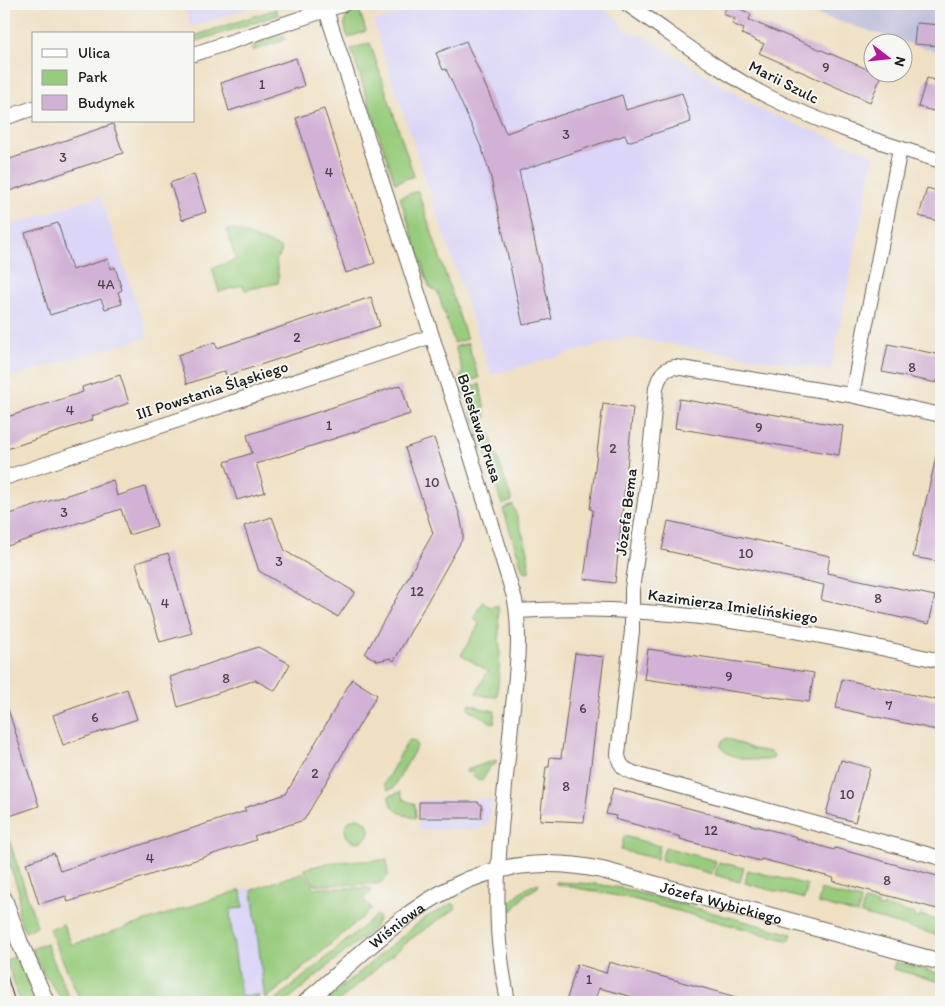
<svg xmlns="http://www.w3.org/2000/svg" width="945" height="1006" font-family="Itim,sans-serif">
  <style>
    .built { fill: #dbd6f7 }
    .industrial { fill: #c1c2dd }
    .green { fill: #98cc7d; stroke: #5a744c }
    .building { fill: #d2b1d6 }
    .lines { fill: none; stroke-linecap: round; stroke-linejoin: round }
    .minor-casing { stroke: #666156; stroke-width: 16 }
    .tertiary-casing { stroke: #666156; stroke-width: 18 }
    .minor { stroke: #fff; stroke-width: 14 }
    .tertiary { stroke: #fff; stroke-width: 16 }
    .tram { stroke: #1c1c1c; stroke-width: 1 }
    .labels { text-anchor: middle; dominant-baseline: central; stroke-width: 4; stroke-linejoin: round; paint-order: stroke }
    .number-label { font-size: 14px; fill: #4a414a }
    .street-label { font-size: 16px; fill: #1c1c1c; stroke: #f6f6f2 }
  </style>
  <rect width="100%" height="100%" fill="#f6f6f2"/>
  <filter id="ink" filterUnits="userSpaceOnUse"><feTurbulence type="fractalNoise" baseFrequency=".02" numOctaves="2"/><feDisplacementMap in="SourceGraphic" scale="10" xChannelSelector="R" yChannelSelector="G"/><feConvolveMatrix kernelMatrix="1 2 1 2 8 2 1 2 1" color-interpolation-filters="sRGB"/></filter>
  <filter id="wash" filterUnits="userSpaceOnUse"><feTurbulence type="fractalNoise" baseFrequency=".0096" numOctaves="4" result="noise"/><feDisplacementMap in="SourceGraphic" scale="20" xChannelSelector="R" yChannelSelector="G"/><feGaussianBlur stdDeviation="1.12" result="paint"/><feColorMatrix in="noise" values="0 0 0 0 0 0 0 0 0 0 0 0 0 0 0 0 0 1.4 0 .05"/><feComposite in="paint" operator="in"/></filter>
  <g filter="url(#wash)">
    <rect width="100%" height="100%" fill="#efe0c3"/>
    <path class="built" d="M183 4H261L191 27Z
      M428 4H596L619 20 623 28 634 35H643L761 110 874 155 831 370 628 337 491 375 373 22Z
      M100 196 148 337 4 379V227Z
      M493 799 489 821 486 825 477 830 419 829V800Z
      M252 887 264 995 252 1002H240L225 895Z"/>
    <path class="industrial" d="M784 4H941V53L905 42Z"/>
    <path class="green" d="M276 9 278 15 194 42V36Z
      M359 9 366 31 348 38C343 23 342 15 359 9Z
      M283 34 285 38 282 41 252 51 256 43Z
      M370 43 414 176 395 183 351 49Z
      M418 191 467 339 454 343 438 293 429 286 400 197Z
      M233 229 277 246 282 250 279 257 276 258C276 267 280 274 278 283L245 290 243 285 219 292 212 268 236 260 227 230Z
      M468 343 479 378 460 384 459 380 463 372 455 347Z
      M480 384 486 418 485 421 476 423 466 395 463 394 462 390Z
      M487 426 512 501 502 505 477 428Z
      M513 505 528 551 529 572 523 571 503 509Z
      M483 601C487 607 491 608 498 605L500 654 497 697 485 696 476 693 488 671 461 655 479 624 474 617Z
      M470 704 484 709 495 711 494 724 468 709Z
      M727 738 753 749 771 752 774 755 773 759C760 762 726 759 720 746L722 741Z
      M412 740 415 741 417 746 393 789 388 790 384 784 408 741Z
      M496 760V764L490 766 482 781 472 776 474 771 467 773 466 770Z
      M400 792 404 800 415 804 416 818C404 816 389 810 389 796Z
      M345 830a12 12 0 1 1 24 0a12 12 0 1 1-24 0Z
      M4 824 37 926 25 932 18 915 19 892 4 849Z
      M624 836 660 846 657 859 621 850Z
      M665 847 716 861 712 874 661 860Z
      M387 860 388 876 379 884 314 885 304 869 333 862Z
      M719 862 744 868 740 882 715 875Z
      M748 870 808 885 804 899 745 883Z
      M303 872 314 888H370L372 891 363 899 372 909 265 1000 252 890Z
      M556 882 596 884 621 888 792 934 789 941 633 899 556 884Z
      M539 883 538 887 526 894 513 910 507 911C511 897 526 886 539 883Z
      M821 889 837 895V894L861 900 858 914 818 903Z
      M241 890 243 908 231 909 230 918 241 997 258 995 259 1002H81L49 929 63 924 72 945Z
      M864 901 878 904V907L883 908 884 906 915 914 914 917 919 918 921 915 941 921 940 936 861 914Z
      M451 904H454L456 908 412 938 338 1002H324L423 919Z
      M377 915 379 918 374 928 285 1002H273Z
      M46 943 71 1002H64L43 973 32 949Z
      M17 956 37 1002H20L6 960Z
      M895 962 941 974V982L893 969Z"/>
    <g id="blocks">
      <path class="building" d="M728 4H742L740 9 751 14 749 20 872 71V72L882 75 870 102 759 53 764 44 742 34 744 29 732 24 735 19 723 14Z
        M916 23 941 25V46L914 44Z
        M466 41 506 133 622 95 626 110 682 93 691 122 628 142 625 135 519 171 552 319 523 325 490 174 482 149 446 69 443 70 436 53Z
        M296 58 304 86 229 111 221 83Z
        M927 78 941 82V113L918 107Z
        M324 109 375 263 346 273 296 118Z
        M113 124 123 153 9 191 4 176V161Z
        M194 174 206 212 182 220 170 183Z
        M927 188 941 192V222L919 216Z
        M58 223 72 270 108 259 111 269 115 267 122 290 118 292 122 304 105 309 101 299 50 315 25 233Z
        M371 297 380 326 226 376 225 371 187 384 178 355 215 342 217 348Z
        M888 344 941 355V381L937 380V383L882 372Z
        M120 375 129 403 92 416 93 420 4 450V418L83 392 82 387Z
        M401 385 410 414 256 464V463L265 492 237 500 225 462 252 453 247 435Z
        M679 399 843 426 839 455 675 428Z
        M603 404 633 408 615 583 584 579 593 510 590 509Z
        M434 438 460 516 463 531V538L394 661 390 658 378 661 365 654 433 533 405 448Z
        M936 457 941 458V562L913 557Z
        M113 480 117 496 145 487 157 526 129 535 121 509 4 547V516Z
        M272 517 285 551 355 592 338 617 259 571 244 526Z
        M668 521 830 556 827 573 935 596 929 624 821 600 824 585 662 550Z
        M168 553 192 633 160 642 136 563Z
        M258 647 290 664 275 691 255 680 178 707 170 677Z
        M648 649 814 673 809 702 644 679Z
        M575 653 604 657 584 822 540 820 546 767H549L550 757 561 758Z
        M352 679 377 695 304 820 254 836 256 840 68 902 66 896 39 904 26 863 54 853 60 871 246 811 244 808 286 794Z
        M842 679 941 701V731L836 708Z
        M127 689 137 719 63 745 53 715Z
        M4 706H7L39 806 10 816 4 796Z
        M841 760 870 768 855 822 826 814Z
        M613 788 797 837V839L834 850 835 848 941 877V910L833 881 834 878 800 869 761 859 760 861 680 839 681 837 615 819 616 816 606 814Z
        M419 802H478L482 806 481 818H419Z
        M609 962 740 998V1002H652L599 988 594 1002H566L577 964 606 973Z"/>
    </g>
  </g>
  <g filter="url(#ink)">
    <use href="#blocks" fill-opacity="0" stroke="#666156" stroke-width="1"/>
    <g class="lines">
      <g class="minor-casing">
        <path id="minor" d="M627 4C673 35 717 70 767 96 822 124 882 143 941 161
          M326 10 470 453 515 600C522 641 515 684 511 725 505 796 493 871 499 942 501 962 504 982 508 1002
          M194 54 344 4
          M4 118 34 108
          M852 395 900 149
          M941 415 850 395 675 367C663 368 659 377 656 388L646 494 632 589V631L618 754C619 769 629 771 642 776L941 858
          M4 478 432 336
          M517 611C660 602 802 630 941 661"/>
      </g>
      <g class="tertiary-casing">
        <g id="tertiary">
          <path d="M4 899 20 943 46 1002"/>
          <path id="s1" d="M306 1002C399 922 466 841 602 870L941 962"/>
        </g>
      </g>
      <use href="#minor" class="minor"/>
      <use href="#tertiary" class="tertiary"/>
      <path class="tram" d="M4 966 15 1002
        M4 994 6 1002"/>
    </g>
  </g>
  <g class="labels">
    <g class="number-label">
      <text x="826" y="67">9</text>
      <text x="262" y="84">1</text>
      <text x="566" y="134">3</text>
      <text x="63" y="157">3</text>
      <text x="329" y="172">4</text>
      <text x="106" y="284">4A</text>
      <text x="297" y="337">2</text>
      <text x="912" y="367">8</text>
      <text x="70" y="410">4</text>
      <text x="329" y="425">1</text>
      <text x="759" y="427">9</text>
      <text x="613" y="448">2</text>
      <text x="432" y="482">10</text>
      <text x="64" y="512">3</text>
      <text x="746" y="553">10</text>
      <text x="279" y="561">3</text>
      <text x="417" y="591">12</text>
      <text x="878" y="598">8</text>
      <text x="165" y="603">4</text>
      <text x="729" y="676">9</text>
      <text x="226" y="678">8</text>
      <text x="889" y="705">7</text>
      <text x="583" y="708">6</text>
      <text x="95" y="717">6</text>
      <text x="315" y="773">2</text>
      <text x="566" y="786">8</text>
      <text x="847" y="794">10</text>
      <text x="711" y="830">12</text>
      <text x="150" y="858">4</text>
      <text x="887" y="880">8</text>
      <text x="589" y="979">1</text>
    </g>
    <g class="street-label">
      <text transform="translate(784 82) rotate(27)">Marii Szulc</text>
      <text transform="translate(212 390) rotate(-18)">III Powstania Śląskiego</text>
      <text transform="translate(480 428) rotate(72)">Bolesława Prusa</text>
      <text transform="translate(626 512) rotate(-83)">Józefa Bema</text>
      <text transform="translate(733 606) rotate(8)">Kazimierza Imielińskiego</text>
      <text stroke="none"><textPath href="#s1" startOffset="464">Józefa Wybickiego</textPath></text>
      <text stroke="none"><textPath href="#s1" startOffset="119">Wiśniowa</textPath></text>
    </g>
  </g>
  <rect width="945" height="1006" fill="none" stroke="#f6f6f2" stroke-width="20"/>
  <rect x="32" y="32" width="162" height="90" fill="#f6f6f2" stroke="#9f9f9c"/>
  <rect x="42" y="49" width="25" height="8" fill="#ffffff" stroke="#9f9f9c"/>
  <text x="78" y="58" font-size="15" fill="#1c1c1c">Ulica</text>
  <rect x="42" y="70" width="25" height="15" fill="#98cc7d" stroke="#9f9f9c"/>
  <text x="78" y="82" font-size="15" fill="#1c1c1c">Park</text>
  <rect x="42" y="95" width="25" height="15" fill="#d2b1d6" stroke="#9f9f9c"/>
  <text x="78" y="108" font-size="15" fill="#1c1c1c">Budynek</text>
  <g transform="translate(888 58) rotate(106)"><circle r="24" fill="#f6f6f2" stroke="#9f9f9c"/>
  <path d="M0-4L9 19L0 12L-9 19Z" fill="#b5179e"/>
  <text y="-8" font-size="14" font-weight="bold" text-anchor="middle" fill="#1c1c1c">N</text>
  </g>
</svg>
